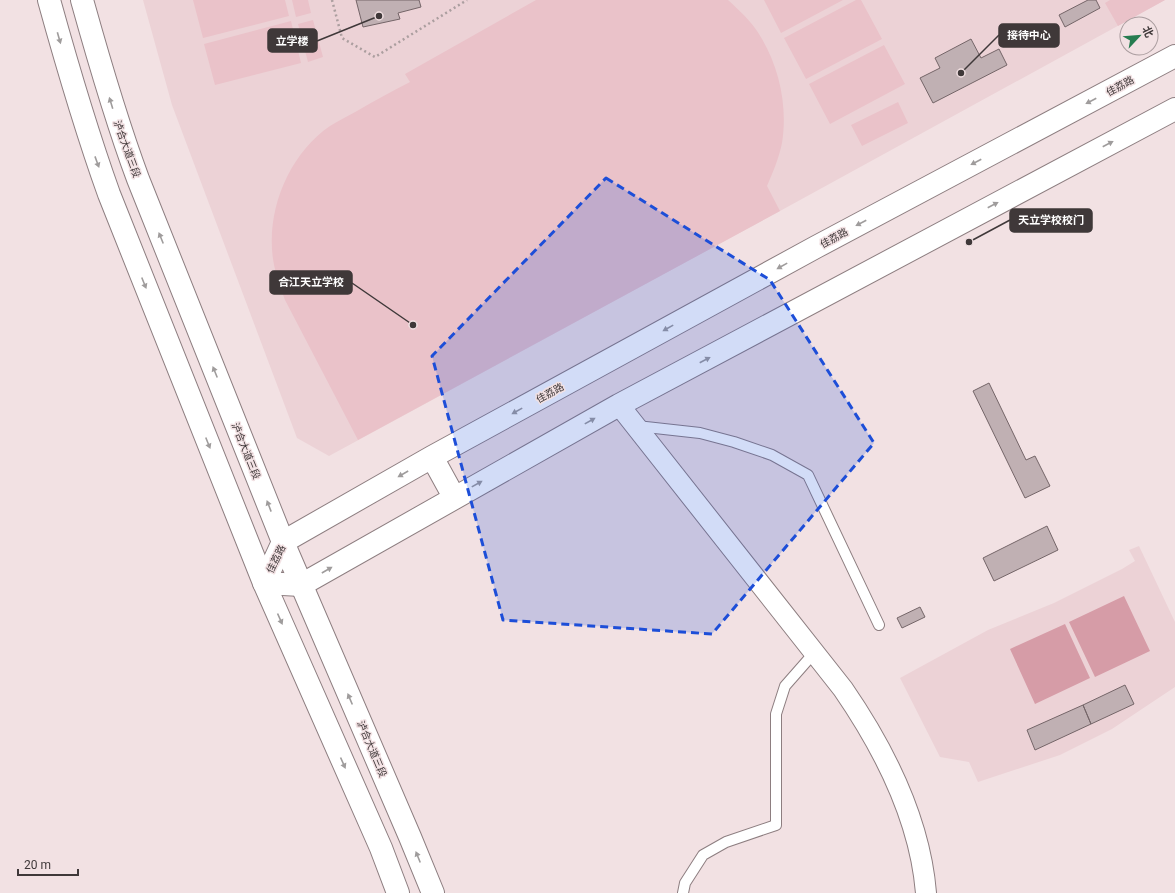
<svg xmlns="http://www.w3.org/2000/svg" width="1175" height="893" font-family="Roboto,'Noto Sans SC',sans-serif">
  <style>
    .built { fill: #ecd2d6 }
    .green { fill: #eac2c9 }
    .water { fill: #d69ca7 }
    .building { fill: #c0b0b3; stroke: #746568 }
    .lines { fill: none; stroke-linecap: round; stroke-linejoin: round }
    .service-casing { stroke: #8d7e80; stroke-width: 12 }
    .minor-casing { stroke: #8d7e80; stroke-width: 22 }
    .primary-casing { stroke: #8d7e80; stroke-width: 24 }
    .trunk-casing { stroke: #8d7e80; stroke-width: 24 }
    .path { stroke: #ab9e9f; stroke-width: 2.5; stroke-dasharray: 2 3; stroke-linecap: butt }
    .service { stroke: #fff; stroke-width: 10 }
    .minor { stroke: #fff; stroke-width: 20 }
    .primary { stroke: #fff; stroke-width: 22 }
    .trunk { stroke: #fff; stroke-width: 22 }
    .oneway { fill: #9f9c9c }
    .marked { fill: #1d4ed8; fill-opacity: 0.2; stroke: #1d4ed8; stroke-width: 3; stroke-dasharray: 8 5; stroke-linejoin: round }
    .labels { text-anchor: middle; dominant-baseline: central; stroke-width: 3; stroke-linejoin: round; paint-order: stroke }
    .street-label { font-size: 10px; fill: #3f3839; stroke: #f2e1e3 }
    .leader { fill: none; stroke: #3f3839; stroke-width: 1.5 }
    .callout-dot { fill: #3f3839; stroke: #f2e1e3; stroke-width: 1.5 }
    .callout { fill: #3f3839; stroke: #3f3839; stroke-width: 1.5 }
    .callout-label { font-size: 11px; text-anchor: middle; font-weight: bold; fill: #fff }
  </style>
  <rect width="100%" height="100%" fill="#f2e1e3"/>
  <path class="built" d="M143 0H1165L780 211 329 456 297 438 172 105Z
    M1139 546 1175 622V687L1112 729 1060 755 978 782 969 762 940 757 900 678 988 630 1054 603 1122 569 1135 561 1129 550Z"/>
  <path class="green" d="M193 0H285L289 16 203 38Z
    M292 0H308L311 13 296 17Z
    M536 0H728C740 11 751 21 759 34 779 66 788 105 782 143 779 158 773 172 767 186L780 211 358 440 285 300C280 286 275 273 273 259 266 210 289 154 330 126 338 121 348 116 357 111 374 101 392 91 410 82L405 74Z
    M764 0H843L781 33Z
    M856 0H861L882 39 806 79 784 38Z
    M1110 0H1165L1118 26 1105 3Z
    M313 20 323 57 308 62 298 24Z
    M291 21 301 63 215 85 204 44Z
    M884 45 905 84 830 124 809 84Z
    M898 102 908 123 862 146 851 125Z"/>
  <path class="water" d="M1124 596 1150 651 1095 677 1069 622Z
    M1065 624 1090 678 1035 704 1010 649Z"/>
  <path class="building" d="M356 0H419L421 7 398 13 400 19 363 27Z
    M1088 0H1096L1100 8 1065 27 1059 15Z
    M971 39 981 58 999 49 1007 65 933 103 920 78 940 68 935 58Z
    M989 383 1026 460 1035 456 1050 486 1025 498 973 391Z
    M1047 526 1058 550 994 581 983 558Z
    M920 607 925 617 902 628 897 618Z
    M1125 685 1134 704 1091 724 1083 705Z
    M1083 705 1091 724 1035 750 1027 730Z"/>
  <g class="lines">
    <g class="service-casing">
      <path id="service" d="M637 426 700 433 734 442 772 455 808 475 879 625
        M683 893 685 883 703 855 726 842 776 825V714L785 686 814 653"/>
    </g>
    <g class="minor-casing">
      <path id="minor" d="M619 405 843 689C885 750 920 819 926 893"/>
    </g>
    <g class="primary-casing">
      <path id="primary" d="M1175 56 816 247 432 457 283 542 264 583 301 585 619 405 1175 109
        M432 457 454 497"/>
    </g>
    <g class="trunk-casing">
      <path id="trunk" d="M49 0C67 65 86 130 109 194L264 583 381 848 398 893
        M82 0C99 61 116 120 138 179L283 542 410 837 433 893"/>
    </g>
    <path class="path" d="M332 0 342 38 375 57 467 0"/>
    <use href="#service" class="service"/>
    <use href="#minor" class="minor"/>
    <use href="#primary" class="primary"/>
    <use href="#trunk" class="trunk"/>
  </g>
  <defs><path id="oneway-solid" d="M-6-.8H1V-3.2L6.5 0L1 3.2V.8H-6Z"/></defs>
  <g class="oneway">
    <use href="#oneway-solid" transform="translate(59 38) rotate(74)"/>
    <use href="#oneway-solid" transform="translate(1091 101) rotate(152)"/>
    <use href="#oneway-solid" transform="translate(111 103) rotate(-107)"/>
    <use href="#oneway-solid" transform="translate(1108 144) rotate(-28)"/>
    <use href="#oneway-solid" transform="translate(97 162) rotate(70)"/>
    <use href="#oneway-solid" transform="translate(976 162) rotate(152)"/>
    <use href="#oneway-solid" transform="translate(993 205) rotate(-28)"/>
    <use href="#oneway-solid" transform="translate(861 223) rotate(152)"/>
    <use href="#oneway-solid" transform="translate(161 238) rotate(-112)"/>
    <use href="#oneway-solid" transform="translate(782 266) rotate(151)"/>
    <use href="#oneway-solid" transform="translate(144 283) rotate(68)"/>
    <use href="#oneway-solid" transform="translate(668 328) rotate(151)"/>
    <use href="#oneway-solid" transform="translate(705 360) rotate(-28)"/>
    <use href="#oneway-solid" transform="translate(215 372) rotate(-112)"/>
    <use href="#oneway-solid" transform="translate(517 411) rotate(151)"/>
    <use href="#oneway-solid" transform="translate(590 421) rotate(-29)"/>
    <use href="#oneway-solid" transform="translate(208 443) rotate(68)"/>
    <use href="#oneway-solid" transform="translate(403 474) rotate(150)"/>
    <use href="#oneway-solid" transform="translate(477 484) rotate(-29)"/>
    <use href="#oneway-solid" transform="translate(269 506) rotate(-111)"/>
    <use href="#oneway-solid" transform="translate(327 570) rotate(-30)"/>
    <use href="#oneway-solid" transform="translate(280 619) rotate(66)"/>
    <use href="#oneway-solid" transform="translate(350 699) rotate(-113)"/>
    <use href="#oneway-solid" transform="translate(343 763) rotate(66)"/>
    <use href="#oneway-solid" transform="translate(418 857) rotate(-112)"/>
  </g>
  <path class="marked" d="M606 178 770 280 874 443 712 634 503 620 432 356Z"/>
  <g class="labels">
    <g class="street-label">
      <text transform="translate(1120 86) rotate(-28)">佳荔路</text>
      <text transform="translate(127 149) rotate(70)">泸合大道三段</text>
      <text transform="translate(834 238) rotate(-28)">佳荔路</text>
      <text transform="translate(550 393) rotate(-29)">佳荔路</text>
      <text transform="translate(246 451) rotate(68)">泸合大道三段</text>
      <text transform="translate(276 559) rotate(-64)">佳荔路</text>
      <text transform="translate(372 749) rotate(67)">泸合大道三段</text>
    </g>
  </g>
  <path class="leader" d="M961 73L999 35M379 16L317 41M969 242L1010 220M413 325L352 283"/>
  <g class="callout-dot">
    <circle cx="961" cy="73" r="4"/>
    <circle cx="379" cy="16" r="4"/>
    <circle cx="969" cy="242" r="4"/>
    <circle cx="413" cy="325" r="4"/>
  </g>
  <g class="callout">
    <rect x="999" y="24" width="60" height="23" rx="4"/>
    <rect x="268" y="29" width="49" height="23" rx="4"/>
    <rect x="1010" y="209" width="82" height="23" rx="4"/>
    <rect x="270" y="271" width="82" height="23" rx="4"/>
  </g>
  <g class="callout-label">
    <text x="1029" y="39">接待中心</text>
    <text x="292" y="45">立学楼</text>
    <text x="1051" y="224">天立学校校门</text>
    <text x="311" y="286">合江天立学校</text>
  </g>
  <g transform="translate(1139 36) rotate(64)"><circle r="19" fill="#f2e1e3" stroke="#aa9d9f"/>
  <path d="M0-3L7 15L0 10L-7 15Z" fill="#267c50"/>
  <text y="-6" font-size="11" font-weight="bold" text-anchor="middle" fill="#3f3839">北</text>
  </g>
  <path d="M18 869v6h60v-6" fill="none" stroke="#3f3839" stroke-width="2"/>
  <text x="24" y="869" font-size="12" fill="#3f3839" stroke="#f2e1e3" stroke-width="3" paint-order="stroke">20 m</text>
</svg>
